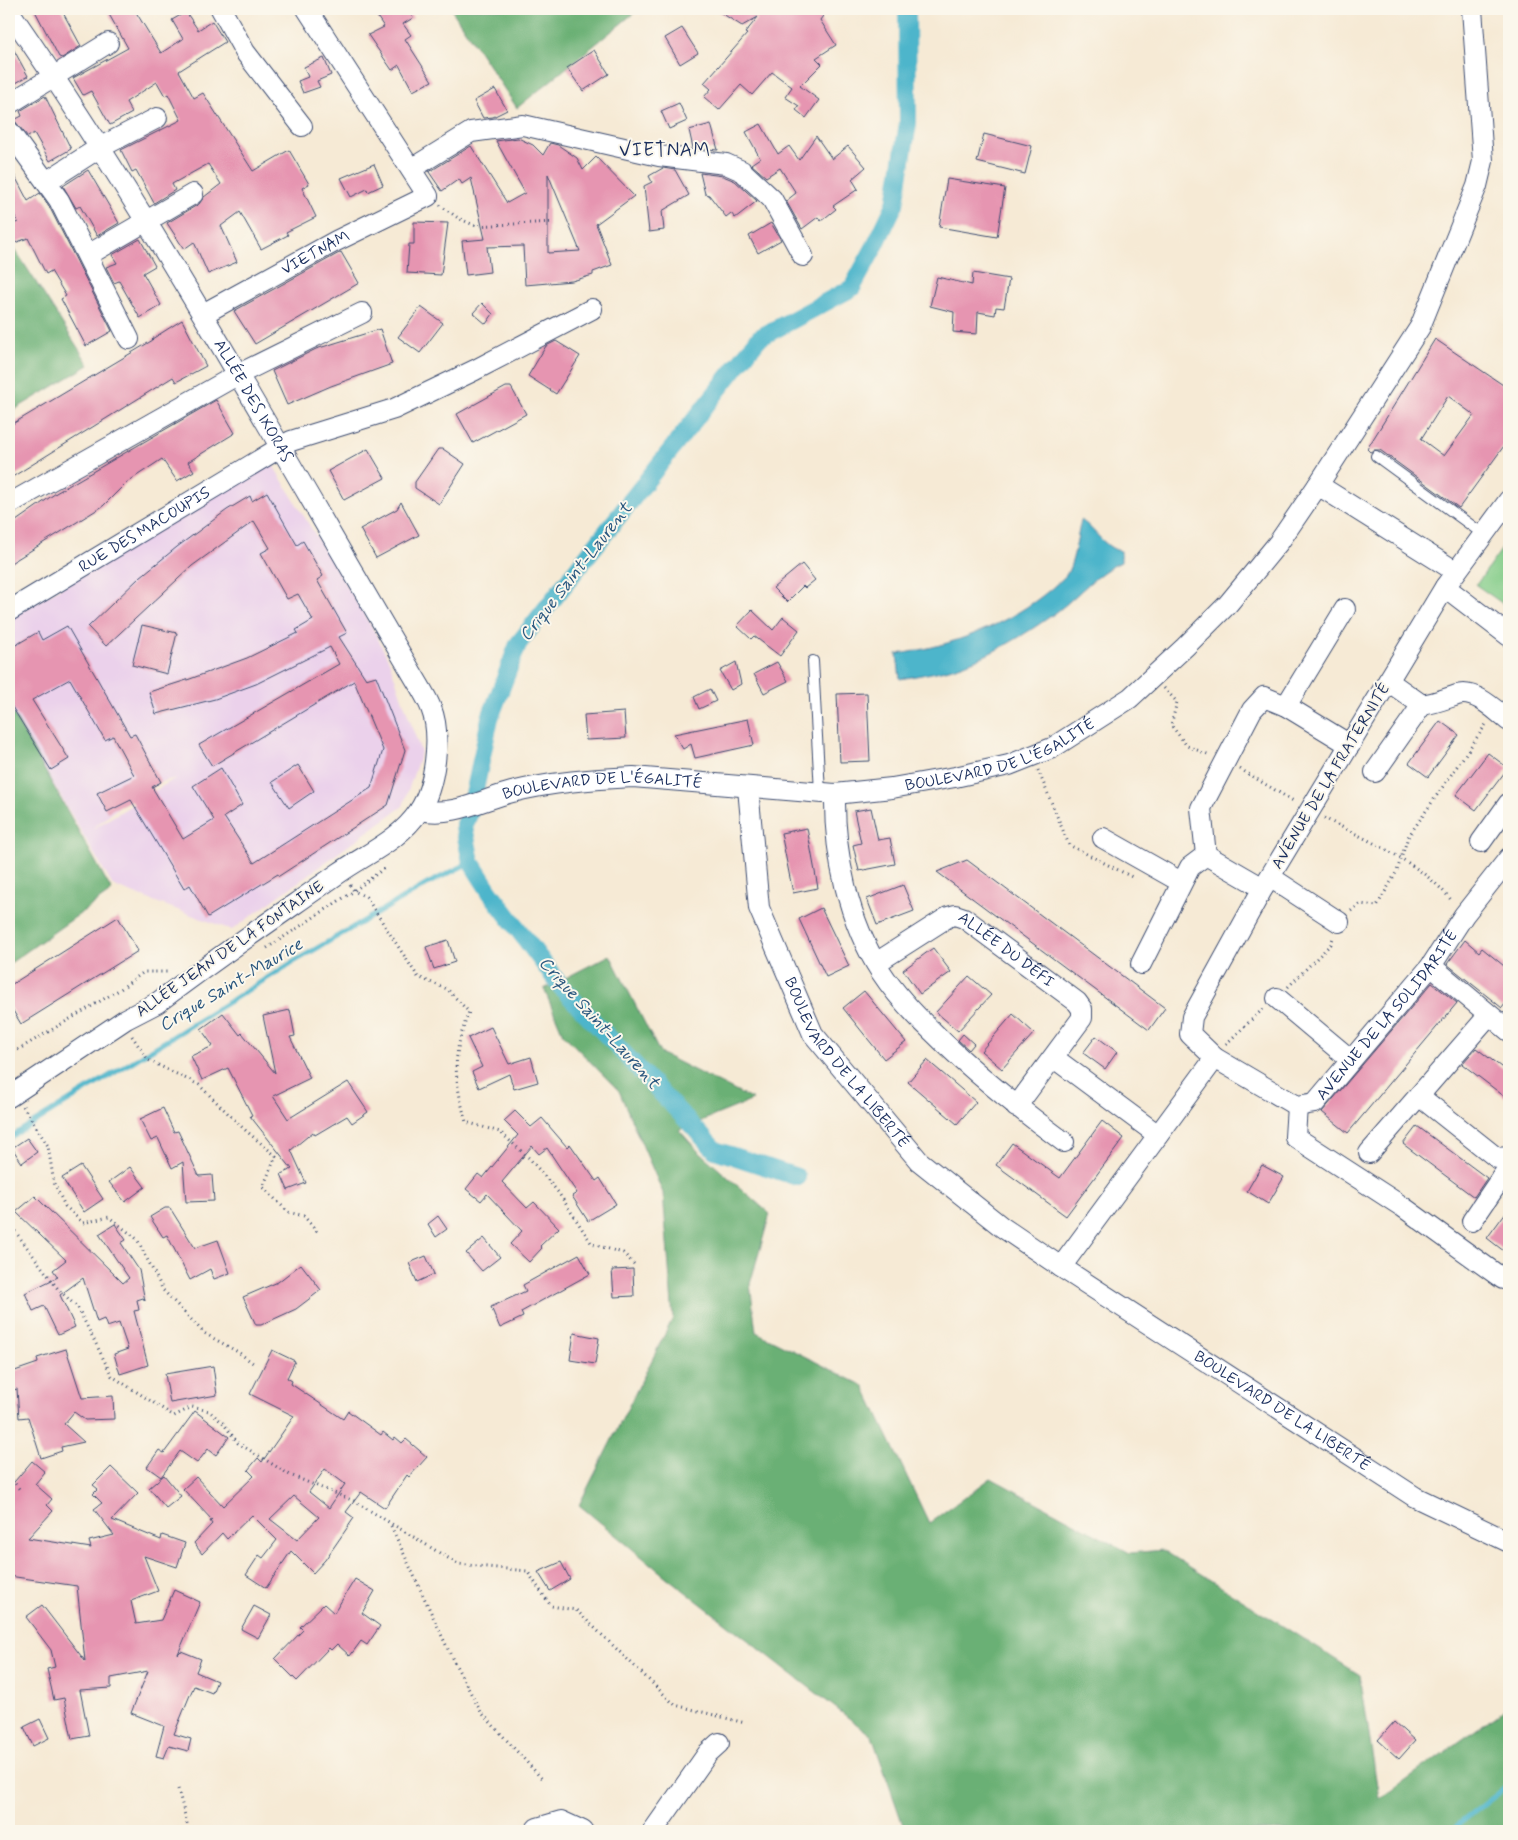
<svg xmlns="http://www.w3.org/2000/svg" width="1518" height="1840" font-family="Mynerve,sans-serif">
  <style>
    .built { fill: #ebd1eb; fill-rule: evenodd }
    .green { fill: #83cc88; stroke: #4f7e73 }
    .forest { fill: #6ab074; stroke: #427069 }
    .water { fill: #4db5cb; stroke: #347294 }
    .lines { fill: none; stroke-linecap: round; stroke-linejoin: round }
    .stream { stroke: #4db5cb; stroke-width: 5 }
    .canal { stroke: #4db5cb; stroke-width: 18 }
    .building { fill: #e695b1; fill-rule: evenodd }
    .service-casing { stroke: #3c4b70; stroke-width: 12 }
    .minor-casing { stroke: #3c4b70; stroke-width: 22 }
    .path { stroke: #3c4b70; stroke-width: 3; stroke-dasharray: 1 4; stroke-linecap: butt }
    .service { stroke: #fff; stroke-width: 10 }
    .minor { stroke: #fff; stroke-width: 20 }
    .labels { text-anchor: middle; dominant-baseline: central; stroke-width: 4; stroke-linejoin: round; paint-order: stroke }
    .street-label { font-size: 16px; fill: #1b2f5e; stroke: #fbf7ec }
    .water-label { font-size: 18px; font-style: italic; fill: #2a577f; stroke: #fbf7ec }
    .quarter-label { font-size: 19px; letter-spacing: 1px; fill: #1b2f5e; stroke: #fbf7ec }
  </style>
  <rect width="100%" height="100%" fill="#fbf7ec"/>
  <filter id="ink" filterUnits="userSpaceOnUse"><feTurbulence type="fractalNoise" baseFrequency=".02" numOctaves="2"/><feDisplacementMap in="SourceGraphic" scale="10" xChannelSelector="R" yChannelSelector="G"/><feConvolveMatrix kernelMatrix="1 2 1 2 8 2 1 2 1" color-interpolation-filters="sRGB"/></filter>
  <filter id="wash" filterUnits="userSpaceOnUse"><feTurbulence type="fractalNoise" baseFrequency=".0096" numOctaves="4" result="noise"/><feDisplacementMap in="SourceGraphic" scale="20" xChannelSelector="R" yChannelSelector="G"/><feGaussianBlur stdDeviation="1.12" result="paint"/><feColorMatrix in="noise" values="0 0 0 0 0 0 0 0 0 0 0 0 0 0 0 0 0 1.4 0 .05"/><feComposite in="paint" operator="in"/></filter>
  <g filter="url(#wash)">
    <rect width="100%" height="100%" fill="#f6ead5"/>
    <path class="built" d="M271 462 374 631 389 661 421 752 403 806 232 930 113 886 9 708V619ZM176 778 94 828H93L120 806 161 782Z"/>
    <path class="green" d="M1509 539V608L1476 585Z"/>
    <path class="forest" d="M451 9H639L517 108Z
      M9 240 89 365 9 413Z
      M9 706 112 891 9 964Z
      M610 955 660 1053 753 1100 679 1130 698 1151 770 1214 750 1284 756 1332 864 1386 929 1523 991 1478 1130 1553 1163 1550 1360 1675 1379 1799 1509 1706V1831H905L872 1736 665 1576 579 1505 673 1318 663 1193 619 1091 563 1034 544 989Z"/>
    <path class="water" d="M1081 520C1095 529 1105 549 1121 551V562C1097 572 1079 595 1058 611 1025 635 988 658 949 669 933 673 916 676 900 679L897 654C952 646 1009 625 1052 588 1057 583 1065 578 1068 572 1075 557 1077 537 1081 520Z"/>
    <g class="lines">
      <path class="stream" d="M9 1138 290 964 429 883 471 862
        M1450 1831 1509 1785"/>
      <path class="canal" d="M797 1177 715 1150 562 988 490 892 471 862 464 827 471 809 490 718 518 644 759 338 852 288 876 244 895 204 908 123 907 9"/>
    </g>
    <g id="blocks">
      <path class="building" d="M34 9H61L81 46 62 58 59 57Z
        M106 9H134L161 53 183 39 172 20 186 12 198 30 212 21 225 42 179 71 194 98 203 93 253 171 289 150 309 184 302 188 316 217 286 232 288 235 261 249 240 212 221 226 237 262 208 274 194 242 184 249 167 223 199 204 204 197 221 184 208 164 172 184 175 190 154 203 136 170 132 172 121 150 181 120 168 94 165 96 157 82 126 102 132 113 110 125 91 91 83 95 73 78 128 48Z
        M372 9H407L413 18 403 24 411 35 405 39 432 81 413 91 399 65 392 70 368 35 384 27Z
        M715 9H828L820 20 836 45 816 58 822 64 800 86 819 100 806 118 796 110 799 106 785 97 792 87 772 72 752 95 741 85 719 110 704 97 711 89 704 83 747 34 745 33 758 17 742 26Z
        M682 28 698 53 680 64 665 38Z
        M9 41 28 76 9 87Z
        M594 50 609 74 583 91 567 68Z
        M324 58 331 75 317 81 320 87 303 93 298 81 308 77 304 67Z
        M495 89 507 110 493 117 483 118 474 101Z
        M45 96 71 149 50 161 34 133 28 137 14 120 22 116 20 111Z
        M679 103 687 121 669 129 661 111Z
        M711 124 718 150 693 148 689 130Z
        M761 124 778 154 789 146 799 160 816 136 832 159 848 146 866 167 852 179 858 189 833 206 836 209 821 221 818 217 802 229 786 201 796 193 780 168 766 177 751 164 760 158 746 132Z
        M984 134 1032 146 1025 174 977 162Z
        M518 138 533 145 543 155 550 143 558 145 577 158 583 170 596 157 634 196 596 224 612 265 593 272V275L572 281 525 285 523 246 487 247 490 272 466 275 462 241 485 239 471 178 462 184 459 179 442 191 429 172 471 146 507 203 525 193 496 141ZM548 174 580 251 548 253Z
        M374 164 383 185 368 192 367 189 351 197 341 178Z
        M9 165 28 201 40 193 49 206 112 331 86 346 61 299 66 296 51 271 46 274 28 238 12 244 9 226 18 222 9 205Z
        M663 168 675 170 689 195 662 211 664 230 649 232 644 186 652 182 649 176Z
        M88 170 119 223 97 236 80 206 76 208 63 186Z
        M700 173 723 176 735 181 757 201 735 218 731 213 726 217 709 195 705 194Z
        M947 179 1005 188 997 237 939 227Z
        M414 222 448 223 441 275 407 273 409 244H414Z
        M771 223 781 240 758 253 749 236Z
        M140 239 155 266 143 273 161 305 140 318 119 281 114 283 106 267 117 263 112 255Z
        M341 252 359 283 255 344 234 311Z
        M973 273 1009 279 1004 308 996 307 995 315 978 312 977 334 953 332 954 312 930 306 937 277 972 285Z
        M482 303 493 314 486 324 473 313Z
        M421 307 443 323 420 353 398 337Z
        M182 320 206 366 176 382 173 377 9 479V426L153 340 152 339Z
        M380 329 392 364 331 386 287 405 272 371 316 349Z
        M1435 339 1509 389V439L1459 508 1380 450H1374L1370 452 1367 449ZM1448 396 1474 415 1444 456 1421 439Z
        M556 341 580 356 556 394 528 376 546 346Z
        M506 387H511L526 414 473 443 457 414Z
        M216 400 235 433 188 462 194 471 177 481 162 459 126 483 103 506 9 564V526L56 493Z
        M368 449 385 478 344 500 328 471Z
        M438 449H443L465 464 439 504 415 488V482Z
        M267 492 297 545 303 541 323 576 317 580 347 633 339 637 366 679 376 676 405 750 388 805 279 876 278 874 208 917 190 885 184 889 131 800 107 812 97 793 134 775 113 736 105 740 70 679 32 700 69 759 51 770 9 702V649L38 632 42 640 67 626 130 736 135 734 161 782 152 787 183 839 214 820 193 786 221 768 242 805 224 817 254 863 371 788 383 750 354 681 212 766 199 745 339 664 330 647 256 684 215 699 156 714 149 692 190 679 247 658 298 633 296 630 313 620 298 594 287 599 261 553 270 548 254 521 192 566 106 646 88 627 140 577 177 547 227 510 250 496 252 501Z
        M401 502 419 535 376 558 360 529 397 509Z
        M802 564 815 580 805 588 803 586 787 602 773 588Z
        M752 610 773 630 783 617 799 630 780 656 754 636 751 639 737 626Z
        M142 625 177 633 167 674 132 665Z
        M736 662 741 684 731 690 720 671Z
        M777 662 788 681 764 693 754 674Z
        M710 689 716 701 699 709 694 697Z
        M867 693 870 761 840 762 837 694Z
        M624 712 626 738 586 740 584 715Z
        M748 719 754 745 695 758 691 744 683 749 674 734Z
        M1440 721 1459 735 1428 777 1409 763Z
        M1488 753 1508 768 1476 810 1456 795Z
        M298 765 314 791 289 808 272 782Z
        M871 808 878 840 890 838 895 864 859 871 853 845 861 843 854 811Z
        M807 828 818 888 793 893 781 833Z
        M967 860 1165 1008 1149 1030 937 872Z
        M903 885 914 911 877 925 867 899Z
        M821 908 849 966 826 977 799 919Z
        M118 917 138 951 21 1024 9 1004V986Z
        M448 940 455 962 434 969 426 947Z
        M1465 940 1479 952 1482 948 1509 970V999L1502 1008 1447 964Z
        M933 948 951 972 920 994 903 970Z
        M969 976 991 995 958 1031 936 1012Z
        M1432 983 1457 1003 1348 1133 1322 1112Z
        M864 991 906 1042 884 1059 843 1008Z
        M290 1010 295 1036 290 1037 310 1078 273 1096 288 1119 348 1082 368 1112 352 1123 347 1116 315 1135 313 1132 291 1150 306 1183 288 1190 281 1174 292 1169 250 1116 252 1115 228 1068 202 1080 191 1056 213 1046 201 1029 223 1013 240 1035 242 1033 275 1073 263 1016Z
        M1013 1014 1034 1033 1002 1069 981 1051Z
        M491 1027 509 1064 531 1057 538 1082 514 1089 509 1074 479 1088 472 1072 482 1067 468 1038Z
        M963 1034 974 1044 969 1050 958 1040Z
        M1096 1036 1117 1052 1105 1069 1083 1053Z
        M1476 1048 1509 1073V1100L1462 1064Z
        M927 1060 976 1102 957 1124 908 1082Z
        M163 1108 174 1132 178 1131 199 1176 212 1175 214 1201 186 1202 183 1162 172 1168 158 1138 151 1141 140 1119Z
        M515 1111 531 1127 542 1118 567 1147 570 1144 596 1181 600 1178 616 1204 588 1221 572 1196 577 1193 547 1148 539 1154 532 1146 502 1182 527 1208 534 1202 559 1228 540 1246 542 1248 529 1262 510 1244 522 1231 487 1194 481 1201 466 1189 478 1174 483 1178 518 1135 504 1121Z
        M1102 1121 1124 1138 1066 1216 996 1165 1012 1143 1060 1178Z
        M1417 1126 1487 1178 1474 1197 1403 1144Z
        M27 1138 37 1152 22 1163 12 1148Z
        M1262 1165 1284 1177 1268 1204 1247 1191Z
        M81 1166 103 1199 84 1212 62 1178Z
        M130 1167 145 1187 125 1202 109 1182Z
        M35 1196 123 1283 129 1278 99 1234 115 1224 126 1240 121 1243 139 1270 145 1301 143 1298 137 1300 139 1310 134 1311 148 1365 120 1374 114 1354 128 1349 119 1323 107 1327 104 1319 97 1322 83 1278 60 1295 75 1327 58 1335 44 1306 33 1311 25 1293 58 1277 53 1270 66 1260 16 1212Z
        M165 1208H170L195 1248 218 1240 230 1273 214 1279 210 1269 190 1280 167 1235 163 1237 150 1217Z
        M1509 1208V1255L1487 1238Z
        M438 1216 447 1229 436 1237 428 1224Z
        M484 1238 500 1257 482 1271 466 1253Z
        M579 1254 590 1274 521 1312 523 1317 500 1328 491 1307 526 1291 523 1285Z
        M426 1256 434 1274 417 1282 409 1263Z
        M301 1264 321 1290 296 1309 261 1325H256L243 1297 278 1282Z
        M633 1269 634 1296 614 1297 612 1270Z
        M574 1333 599 1338 595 1364 570 1360Z
        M66 1349 82 1398 113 1396 114 1419 85 1420 74 1412 64 1424 84 1442 61 1447 62 1451 41 1458 28 1417 19 1418 17 1389 9 1391V1373L38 1363 37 1358Z
        M272 1350 295 1361 287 1378 292 1381 291 1384 343 1419 348 1411 381 1435 383 1432 393 1440 395 1437 402 1443 406 1439 427 1457 409 1477 407 1475 385 1508 361 1492 346 1512 354 1518 325 1560 313 1573 291 1551 266 1588 246 1575 259 1555 263 1558 277 1540 252 1515 227 1539 222 1533 202 1554 194 1543 212 1524 210 1521 212 1520 183 1489 196 1477 223 1506 254 1476 248 1470 258 1458 262 1462 294 1416 250 1394ZM325 1469 345 1484 329 1508 309 1492ZM294 1496 319 1517 297 1540 270 1519Z
        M213 1366 217 1395 170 1403 165 1374Z
        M195 1411 229 1437 216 1455 208 1449 197 1463 180 1451 161 1477 147 1467 159 1450 164 1453Z
        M32 1461 45 1472 35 1484 52 1499 47 1505 53 1511 28 1538 91 1548 89 1541 114 1535 94 1509 102 1503 93 1494 98 1489 93 1485 111 1467 138 1493 112 1520 161 1540 162 1535 185 1543 177 1567 144 1556 158 1591 131 1601 136 1624 161 1620 174 1590 200 1602 178 1654 181 1651 201 1659 196 1672 217 1681 212 1693 194 1686 190 1695 174 1734 191 1739 188 1751 169 1746 164 1758 156 1756 164 1726 131 1713 148 1671 111 1678V1688L80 1690 89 1736 72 1739 64 1698 54 1700 47 1669 55 1667 51 1650 26 1617 42 1605 85 1661 77 1586 9 1576V1488Z
        M164 1475 181 1496 166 1508 149 1488Z
        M561 1562 570 1579 550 1591 538 1572Z
        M355 1579 375 1591 362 1613 380 1626 367 1645 361 1641 350 1656 337 1644 331 1650 329 1648 297 1681 275 1659 303 1630 300 1627 324 1604 334 1613Z
        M254 1606 271 1615 258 1638 241 1629Z
        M40 1719 49 1738 33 1746 24 1727Z
        M1394 1722 1415 1741 1399 1759 1378 1740Z"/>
    </g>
  </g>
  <g filter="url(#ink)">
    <use href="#blocks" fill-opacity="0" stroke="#3c4b70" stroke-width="1"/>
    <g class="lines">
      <g class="service-casing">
        <path id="service" d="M1376 456 1483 534
          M813 661 820 793"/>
      </g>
      <g class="minor-casing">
        <g id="minor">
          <path d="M221 9 245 52 302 126"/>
          <path id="s1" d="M9 11C159 227 285 458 419 685 423 692 428 700 431 708 442 735 435 787 419 811 400 840 366 854 339 873 278 916 216 958 157 1003L126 1019 9 1097"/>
          <path d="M9 104 108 43"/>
          <path d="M9 131 59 200 129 339"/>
          <path d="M411 169 471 132 523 125 659 156 726 164 742 171 772 199 803 256"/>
          <path d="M46 182 99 148 157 118"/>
          <path d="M88 255 193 194"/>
          <path id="s2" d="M203 314 336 241 428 196 307 9"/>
          <path d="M1318 485 1420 327 1477 186 1483 161 1472 9"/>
          <path id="s3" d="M1509 500 1445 587 1263 888 1192 1017 1190 1034 1215 1058 1297 1106 1315 1103 1431 966 1464 915 1509 858"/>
          <path d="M9 504 237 375 362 313"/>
          <path d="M1445 587 1509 636"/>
          <path id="s4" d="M9 611 291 441 394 409 475 370 592 309"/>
          <path d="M1388 681 1422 705C1435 703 1445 699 1457 695 1475 689 1496 711 1509 721"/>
          <path d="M1286 706 1345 609"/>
          <path d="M1375 772 1422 705"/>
          <path id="s5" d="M748 788 759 908 813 1034 919 1161 1002 1227 1061 1267 1215 1058"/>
          <path d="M835 794C834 854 848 921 881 972 896 995 914 1014 933 1032 974 1073 1018 1108 1064 1142"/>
          <path id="s6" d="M420 810C453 817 481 800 512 792 552 782 592 779 633 777L835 794 892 788 955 777 1009 765 1052 748 1130 698 1185 647 1228 604 1279 542 1318 485 1455 571"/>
          <path d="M1103 838 1181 882"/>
          <path d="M1481 842 1509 803"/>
          <path d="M1206 855 1201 808 1252 710 1264 697 1286 706 1350 745"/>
          <path d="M1270 877 1339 922"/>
          <path id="s7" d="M876 963 948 917 955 915 964 918 1077 1002 1082 1009V1018L1016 1107"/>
          <path d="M1141 964 1190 867 1206 855 1263 888"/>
          <path d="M1431 966 1509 1031"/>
          <path d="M1277 998 1351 1060"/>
          <path d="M1054 1058 1158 1135"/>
          <path d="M1419 1096 1497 1158 1509 1157"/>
          <path d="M1297 1106 1295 1137 1403 1207 1503 1279 1509 1280"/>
          <path d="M1369 1153 1489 1015"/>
          <path d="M1472 1221 1508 1168 1509 1162"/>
          <path id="s8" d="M1061 1267 1415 1497 1509 1542"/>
          <path d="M535 1831 537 1828 561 1821 583 1831"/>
          <path d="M653 1831 708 1753 719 1743"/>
        </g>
      </g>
      <path class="path" d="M440 205 458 218 476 226 554 222
        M1164 688 1177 702 1171 725 1187 746 1210 755
        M1505 697 1509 691
        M1240 769 1295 802
        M1038 770 1069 845 1132 877
        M1324 818C1368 841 1421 862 1452 901
        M350 885 354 891 366 897 418 977 447 989 469 1012C451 1058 454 1076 466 1122L500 1132 529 1158 558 1192 592 1244 623 1253 634 1264
        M1351 911 1360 904 1377 906 1397 871 1408 837 1487 723
        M267 948 354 891 386 867
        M1288 987 1331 944 1333 938
        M132 1036 148 1060 199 1085 244 1129 276 1156 263 1187 288 1212 304 1216 317 1232
        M1226 1044 1263 1009
        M9 1055 119 990 144 972H167
        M23 1106 48 1146 54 1183 65 1206 83 1223 109 1217 137 1239 163 1290 204 1333 238 1352 253 1363
        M9 1223 58 1289 78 1308 112 1376 174 1416 192 1407 209 1411 223 1423 238 1443 290 1475 354 1501 458 1564 527 1571 551 1606 576 1610 675 1705 745 1723
        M9 1476 20 1490
        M391 1526 453 1660 481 1712 543 1780
        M178 1789 189 1831"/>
      <use href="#service" class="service"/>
      <use href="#minor" class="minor"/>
    </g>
  </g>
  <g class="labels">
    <g class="street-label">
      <text stroke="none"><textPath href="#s2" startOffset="128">VIETNAM</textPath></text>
      <text stroke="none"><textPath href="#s1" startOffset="460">ALLÉE DES IXORAS</textPath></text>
      <text stroke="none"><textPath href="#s4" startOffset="158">RUE DES MACOUPIS</textPath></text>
      <text stroke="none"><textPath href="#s6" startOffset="591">BOULEVARD DE L'ÉGALITÉ</textPath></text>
      <text transform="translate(1331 776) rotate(-59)">AVENUE DE LA FRATERNITÉ</text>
      <text stroke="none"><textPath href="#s6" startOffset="186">BOULEVARD DE L'ÉGALITÉ</textPath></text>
      <text transform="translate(230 949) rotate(-35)">ALLÉE JEAN DE LA FONTAINE</text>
      <text stroke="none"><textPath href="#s7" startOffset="155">ALLÉE DU DÉFI</textPath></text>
      <text stroke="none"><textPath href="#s3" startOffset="886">AVENUE DE LA SOLIDARITÉ</textPath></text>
      <text stroke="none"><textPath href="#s5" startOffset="300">BOULEVARD DE LA LIBERTÉ</textPath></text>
      <text stroke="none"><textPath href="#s8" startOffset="264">BOULEVARD DE LA LIBERTÉ</textPath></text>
    </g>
    <g class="water-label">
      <text transform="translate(576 572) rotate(-52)">Crique Saint-Laurent</text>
      <text transform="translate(231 985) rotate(-31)">Crique Saint-Maurice</text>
      <text transform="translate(599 1023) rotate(48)">Crique Saint-Laurent</text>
    </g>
    <g class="quarter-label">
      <text x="665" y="150">VIETNAM</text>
    </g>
  </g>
  <rect width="1518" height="1840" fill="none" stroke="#fbf7ec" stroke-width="30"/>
</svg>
